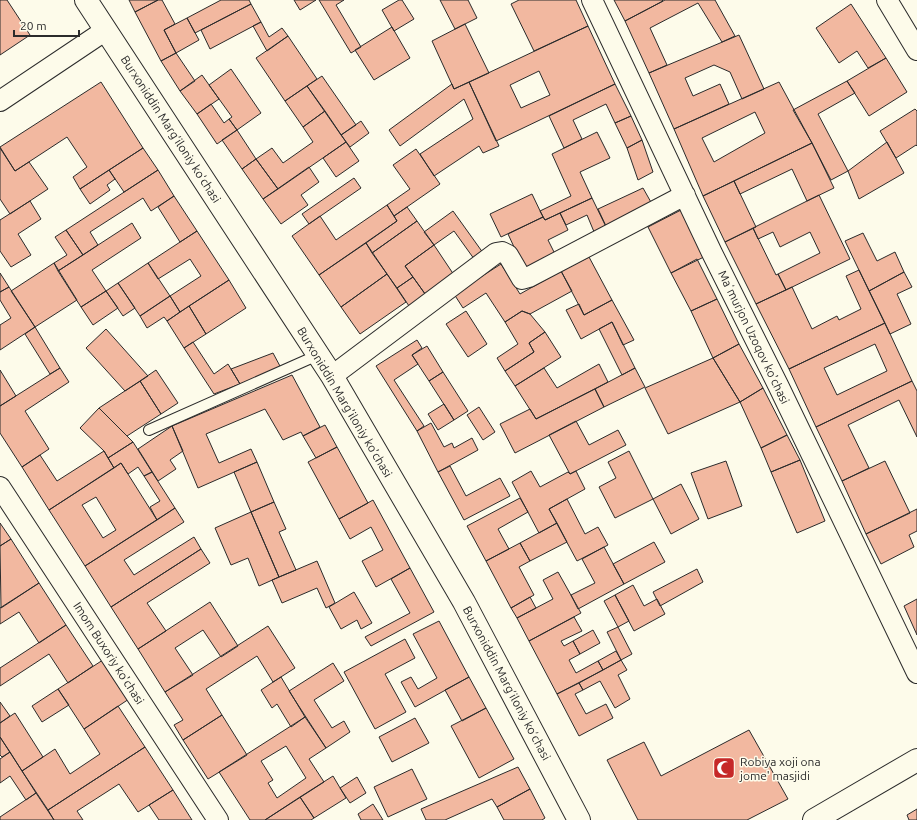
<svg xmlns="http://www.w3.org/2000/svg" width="917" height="820" font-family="Ubuntu,sans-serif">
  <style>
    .building { fill: #f2b8a0; stroke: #2b2b2b; fill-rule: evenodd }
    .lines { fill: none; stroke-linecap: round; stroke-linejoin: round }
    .lane-casing { stroke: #2b2b2b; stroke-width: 12 }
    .street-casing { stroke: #2b2b2b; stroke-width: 22 }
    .secondary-casing { stroke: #2b2b2b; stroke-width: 24 }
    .primary-casing { stroke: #2b2b2b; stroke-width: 24 }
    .lane { stroke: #fdfbea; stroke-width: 10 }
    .street { stroke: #fdfbea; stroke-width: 20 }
    .secondary { stroke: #fdfbea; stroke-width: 22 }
    .primary { stroke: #fdfbea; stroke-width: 22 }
    .labels { text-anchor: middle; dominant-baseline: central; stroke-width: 3; stroke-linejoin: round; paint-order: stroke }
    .street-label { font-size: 12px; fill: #2b2b2b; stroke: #fdfbea }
    .poi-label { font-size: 12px; fill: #2b2b2b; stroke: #fdfbea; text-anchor: start }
  </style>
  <rect width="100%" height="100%" fill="#fdfbea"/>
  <path class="building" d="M0 0H7L30 35 0 55Z
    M129 0H158L135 12Z
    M158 0H162L175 24 164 30 176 53 161 61 135 12Z
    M221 0H249L251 4 195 33 187 18Z
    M294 0H316L300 10Z
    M319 0H344L336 5 361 47 351 53Z
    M399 0H402L414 19 394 31 382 10Z
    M440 0H468L477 18 455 29Z
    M519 0H576L588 26 534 51 511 4Z
    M614 0H662L663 1 625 21Z
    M665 0H715L735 36 722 42 698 3 650 28 667 65 649 73 625 21Z
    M251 4 261 22 210 49 201 30Z
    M851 4 886 58 868 68 857 51 839 63 816 28Z
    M187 18 199 40 176 53 164 30Z
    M261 22 269 37 282 28 288 36 267 51 253 26Z
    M465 24 489 73 454 89 432 41Z
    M588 26 615 84 496 141 469 82ZM539 71 550 95 521 108 510 85Z
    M392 27 410 58 374 80 355 50Z
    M739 35 764 89 742 99 730 72 714 65 685 78 693 96 720 84 729 104 674 129 649 73Z
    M288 36 317 79 285 101 256 58Z
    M176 53 195 81 180 91 161 61Z
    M886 58 907 92 869 116 847 81Z
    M231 69 261 113 237 130 229 119 232 117 209 85Z
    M202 75 219 99 197 114 180 91Z
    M322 76 356 125 341 135 307 86Z
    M847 81 855 93 818 114 848 171 831 180 812 143 793 110Z
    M101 82 143 148 80 189 73 177 87 167 67 137 15 171 0 147Z
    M469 82 499 146 483 153 479 146 434 176 420 154 473 119 464 99 400 146 389 130 452 84 454 89Z
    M779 82 812 143 703 196 674 129ZM755 112 765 133 714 162 702 138Z
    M615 84 631 116 615 123 606 104 573 120 582 139 564 148 549 116Z
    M307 86 325 111 303 127 285 101Z
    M211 104 224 123 229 119 237 130 217 144 197 114Z
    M915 109 917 111V146L916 145 896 158 880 131Z
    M325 111 346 142 278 189 256 159 272 148 283 163 313 142 303 127Z
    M631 116 642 140 627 148 615 123Z
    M361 121 369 133 350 147 341 135Z
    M237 130 256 159 242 169 222 140Z
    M597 132 610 158 580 172 592 198 545 220 540 211 571 196 552 154Z
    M642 140 653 172 638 180 627 148Z
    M346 142 359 161 336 177 323 158Z
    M887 142 904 173 859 199 848 171Z
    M812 143 834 188 807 201 792 169 740 194 734 181Z
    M0 148 15 171 29 162 48 189 10 214 0 199Z
    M143 148 158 170 124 192 109 170Z
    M416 149 440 184 394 216 387 205 410 189 393 165Z
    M256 159 278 189 263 199 242 169Z
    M309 167 319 182 301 195 308 205 281 224 263 199Z
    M109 170 115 179 107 185 110 190 90 204 80 189Z
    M158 170 174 196 151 211 143 198 90 232 98 245 83 255 66 230Z
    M354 178 361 188 309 224 302 214Z
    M734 181 756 227 725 242 703 196Z
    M643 188 652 204 606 226 598 209Z
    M532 194 543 217 501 237 490 214Z
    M819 195 850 259 786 290 778 274 820 253 810 232 780 247 773 232 758 239 753 228Z
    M174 196 197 231 180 242 158 207Z
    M592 198 609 233 597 239 587 215 566 225 560 213Z
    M30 201 41 219 18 234 31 255 11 267 0 251V220Z
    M387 205 397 221 319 275 292 236 320 216 336 240Z
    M407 207 417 221 372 253 366 243 397 221 394 216Z
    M683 209 708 255 671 273 648 227Z
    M453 211 486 257 477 263 454 231 434 245 424 232Z
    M560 213 568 230 548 240 558 260 527 275 508 234 543 217 545 220Z
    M417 221 434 245 405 266 413 277 397 288 372 253Z
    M132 223 141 238 92 270 106 291 81 307 58 271Z
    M753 228 776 275 778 274 786 290 756 304 725 242Z
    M66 230 83 255 58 271 54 263 67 255 55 237Z
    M197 231 229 280 180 312 170 296 201 276 190 259 158 279 148 263Z
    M863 233 877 261 895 252 904 272 869 291 845 241Z
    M366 243 387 274 341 307 319 275Z
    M434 245 456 278 428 298 405 266Z
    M589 257 612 300 584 315 561 271Z
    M697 259 717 299 691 311 671 273Z
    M54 263 77 300 35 327 11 291Z
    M148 263 170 296 140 316 118 283Z
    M501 264 520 294 561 271 572 291 530 314 522 311 505 322 486 293 463 308 454 294Z
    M859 270 885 323 789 369 756 304 792 287 812 329 837 316 839 320 861 309 846 276Z
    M904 272 912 287 897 294 911 324 890 334 869 291Z
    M0 273 9 287 0 292Z
    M387 274 406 302 360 334 341 307Z
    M413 277 428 298 411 309 397 288Z
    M229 280 246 308 206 334 189 306Z
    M118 283 135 308 123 316 106 291Z
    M9 287 35 327 0 350V325L11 318 0 300V292Z
    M106 291 118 308 93 325 81 307Z
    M170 296 180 312 167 321 164 317 147 328 140 316Z
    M717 299 739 344 713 358 691 311Z
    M612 300 634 340 623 345 612 322 581 339 566 310 579 304 584 315Z
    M189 306 206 334 184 348 167 321Z
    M466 311 487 344 468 357 446 324Z
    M522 311 530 314 545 332 529 343 534 352 505 371 497 358 518 344 505 322Z
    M612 322 635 368 622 375 599 329Z
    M885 323 912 381 816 427 789 369ZM875 344 887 371 837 395 824 368Z
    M35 327 60 368 50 374 25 334Z
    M106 329 148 376 125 391 86 348Z
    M545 332 561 357 515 386 505 371 534 352 529 343Z
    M417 340 422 348 412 355 418 364 394 380 424 426 417 431 376 366Z
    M193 342 214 374 228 364 240 384 214 394 184 348Z
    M739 344 763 388 740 402 713 358Z
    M427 346 443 372 429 381 412 355Z
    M273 353 281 368 240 384 231 369Z
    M713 358 740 402 668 434 645 388Z
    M599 364 608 382 536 419 515 386 544 368 557 388Z
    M60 368 69 382 25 411 49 449 22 467 0 433V406Z
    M635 368 645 387 604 407 595 389Z
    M0 370 16 396 0 406Z
    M156 370 178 403 161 414 140 381Z
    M443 372 468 411 454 420 429 381Z
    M292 375 320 427 303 436 301 432 283 440 265 409 206 434 219 463 251 449 257 462 198 488 172 426Z
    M140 381 161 414 127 436 99 408Z
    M912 381 917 391V437L899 400 848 425 869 468 842 481 816 427Z
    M763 388 787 435 761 448 740 402Z
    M595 389 604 407 515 453 500 424 530 409 536 419Z
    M444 404 454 420 438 430 428 414Z
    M479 407 495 432 483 440 467 415Z
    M99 408 133 442 108 458 104 451 80 428Z
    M576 421 589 445 618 430 626 445 570 474 549 435Z
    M431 423 444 447 452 443 454 448 472 438 478 450 438 472 417 431Z
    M325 425 337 447 316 458 303 436Z
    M172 426 183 451 170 460 176 469 158 481 138 449Z
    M787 435 800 460 771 472 761 448Z
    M133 442 152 472 144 476 138 467 128 474 121 463 114 468 108 458Z
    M337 447 368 503 339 519 308 462Z
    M104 451 114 468 49 510 22 467 40 455 57 481Z
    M629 451 653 499 615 518 599 487 616 478 608 462Z
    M800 460 825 521 797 533 771 472Z
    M726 461 742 506 708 519 691 473Z
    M885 461 910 513 866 534 842 481Z
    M257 462 274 502 251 512 234 472Z
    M121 463 157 520 85 566 49 510ZM96 497 116 530 103 538 82 505Z
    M450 466 466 496 500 478 510 496 464 520 438 472Z
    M531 471 540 487 568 472 570 474 576 471 585 489 549 509 557 523 539 533 512 482Z
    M152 472 175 508 157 520 150 507 160 501 144 476Z
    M681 484 699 519 671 534 653 499Z
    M520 498 528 512 498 529 509 549 486 561 467 526Z
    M567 499 585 534 598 527 608 545 577 561 549 509Z
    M373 500 410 568 376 587 362 561 383 550 371 527 350 539 339 519Z
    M274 502 286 529 279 532 296 570 279 577 251 512Z
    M175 508 184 522 124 560 134 575 194 537 201 549 111 607 85 566Z
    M917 509V531L909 535 914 547 881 564 866 534Z
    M251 512 279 577 259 586 248 558 231 565 215 528Z
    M0 523 11 539 0 546Z
    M557 523 567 542 530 561 520 543Z
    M11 539 39 583 1 608 0 546Z
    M654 542 665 562 624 584 613 564Z
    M520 543 530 561 519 567 534 595 511 608 486 561Z
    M604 547 624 584 578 609 571 595 595 583 582 559Z
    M201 549 210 563 147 603 166 631 138 649 111 607Z
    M317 561 335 603 326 608 317 588 282 603 272 580Z
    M410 568 434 612 371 646 365 637 410 613 391 579Z
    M697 569 703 582 660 606 653 592Z
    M558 572 581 613 529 641 517 618 553 599 543 580Z
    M39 583 66 625 39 643 19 612 0 624V608Z
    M633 585 644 606 657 599 665 614 634 631 615 595Z
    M354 592 372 623 361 629 357 620 341 629 329 607Z
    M615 595 629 621 618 627 604 601Z
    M530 597 536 608 517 618 511 608Z
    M917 599V635L904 606Z
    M210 602 238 646 221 657 203 630 175 648 193 675 165 692 138 649Z
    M574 617 582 631 561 641 564 646 573 641 580 654 569 660 576 673 598 661 603 670 557 694 529 641Z
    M439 621 469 677 415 707 401 682 411 677 418 689 437 678 413 634Z
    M66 625 93 666 68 683 49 654 0 686V668Z
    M268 626 295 668 273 682 257 656 206 689 222 715 183 740 174 725 183 720 165 692Z
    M618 627 632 654 621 660 607 632Z
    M593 630 600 643 580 654 573 641Z
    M405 639 415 658 385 674 406 712 375 729 344 672Z
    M616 651 621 660 603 670 598 661Z
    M106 658 132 697 84 729 58 689Z
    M621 660 627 670 618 675 630 699 615 708 600 681 583 690 579 683Z
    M333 663 344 681 314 700 332 728 344 721 350 732 326 748 289 691Z
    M281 677 305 717 291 727 277 704 272 708 261 690Z
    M469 677 486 708 462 721 445 690Z
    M579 683 583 690 575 694 586 714 606 704 613 718 579 736 557 694Z
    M58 689 69 705 42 722 32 706Z
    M0 702 10 716 0 723Z
    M118 706 145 747 48 810 22 771 55 749 70 774 100 754 84 729Z
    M486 708 514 759 479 778 451 726Z
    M15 713 43 757 22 771 0 737V723Z
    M222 715 247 755 208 779 183 740Z
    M305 717 326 748 309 759 324 782 265 820H250L219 772ZM286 746 306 778 277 798 268 783 273 780 261 761Z
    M415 718 429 743 392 762 379 737Z
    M749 730 788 799 747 820H638L607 760 644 742 661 776Z
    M0 737 10 752 2 757 0 755Z
    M145 747 173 790 138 812 119 784 77 811 83 820H54L48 810Z
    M10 752 36 793 26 800 10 776 0 783V759Z
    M518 767 530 789 497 807 492 799 445 820H426L421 809Z
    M412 769 427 799 388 817 374 787Z
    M333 776 346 798 314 818 300 797Z
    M357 777 366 793 350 803 340 788Z
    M530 789 545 818 542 820H504L497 807Z
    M173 790 192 820H159L149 805Z
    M36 793 54 820H0V817Z
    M300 797 314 818 311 820H265Z
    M373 804 383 820H361L358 814Z
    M917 809V820H909L907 815Z"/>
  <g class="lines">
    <g class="lane-casing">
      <path id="lane" d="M149 430 318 355"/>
    </g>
    <g class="street-casing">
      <path id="street" d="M592 0 712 253 778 385 917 673
        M887 0 917 50
        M0 101 106 30
        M332 376 496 253 502 252 508 255 522 279 529 277 685 195
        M0 487 218 820"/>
    </g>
    <g class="secondary-casing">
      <path id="secondary" d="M814 820 917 760"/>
    </g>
    <g class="primary-casing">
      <path id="primary" d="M86 0 332 376 464 602 579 820"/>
    </g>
    <use href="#lane" class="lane"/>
    <use href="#street" class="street"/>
    <use href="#secondary" class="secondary"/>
    <use href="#primary" class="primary"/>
  </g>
  <defs>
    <g id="mosque-square" transform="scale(1.15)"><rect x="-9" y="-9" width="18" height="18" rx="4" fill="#c62828" stroke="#fdfbea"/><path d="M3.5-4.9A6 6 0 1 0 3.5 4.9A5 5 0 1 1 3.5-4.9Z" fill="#fff"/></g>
  </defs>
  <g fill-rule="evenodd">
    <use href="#mosque-square" x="724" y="768"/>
  </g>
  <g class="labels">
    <g class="street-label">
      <text transform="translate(171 129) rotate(57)">Burxoniddin Marg’iloniy ko’chasi</text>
      <text transform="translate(754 337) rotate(64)">Maʼmurjon Uzoqov ko'chasi</text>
      <text transform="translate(345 402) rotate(59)">Burxoniddin Marg’iloniy ko’chasi</text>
      <text transform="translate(109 653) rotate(57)">Imom Buxoriy ko'chasi</text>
      <text transform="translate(507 683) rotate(62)">Burxoniddin Marg’iloniy ko’chasi</text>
    </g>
    <g class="poi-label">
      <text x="740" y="761">Robiya xoji ona<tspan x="740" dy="14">jome' masjidi</tspan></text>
    </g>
  </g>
  <path d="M14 30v6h65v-6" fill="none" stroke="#2b2b2b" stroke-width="2"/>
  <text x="20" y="30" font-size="12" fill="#2b2b2b" stroke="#fdfbea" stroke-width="3" paint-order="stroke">20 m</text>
</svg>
